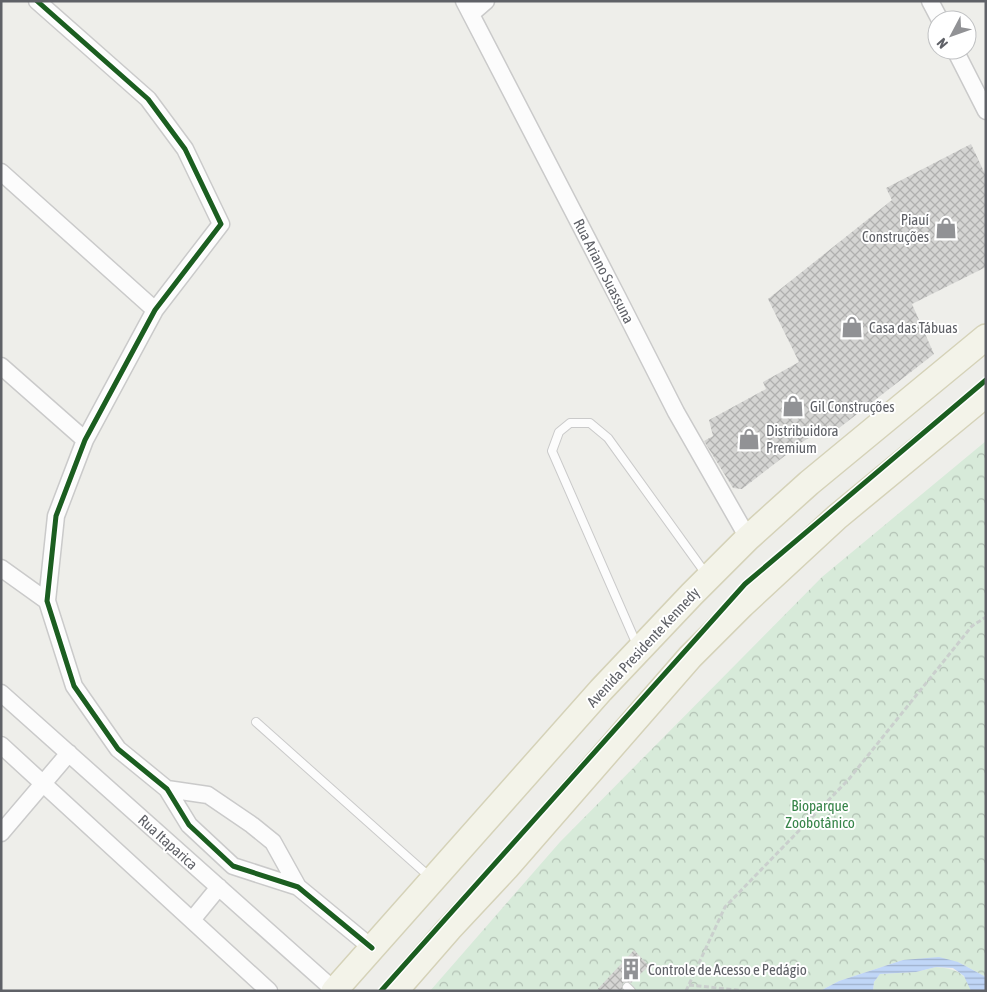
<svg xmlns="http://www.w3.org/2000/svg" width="987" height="992" font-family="'Asap Condensed',sans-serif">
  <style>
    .forest { fill: url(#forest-crowns) }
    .water { fill: url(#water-rules) }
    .building { fill: url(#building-cross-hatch) }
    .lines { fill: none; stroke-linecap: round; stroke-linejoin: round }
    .lane-casing { stroke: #cacaca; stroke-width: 10 }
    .street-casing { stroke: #cacaca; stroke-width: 19 }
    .primary-casing { stroke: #d5d2b8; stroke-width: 28 }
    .path { stroke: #cacfcd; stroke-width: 3; stroke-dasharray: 5 2.5; stroke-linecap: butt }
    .lane { stroke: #fcfcfc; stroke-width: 8 }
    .street { stroke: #fcfcfc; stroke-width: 16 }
    .primary { stroke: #f3f3e9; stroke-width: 25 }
    .cycleway-casing { stroke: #fff; stroke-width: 8 }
    .cycleway { stroke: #1b5e20; stroke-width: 5 }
    .labels { text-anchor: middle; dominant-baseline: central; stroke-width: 4; stroke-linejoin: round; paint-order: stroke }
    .poi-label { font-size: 15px; fill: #5f6167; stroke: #fff; text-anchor: start }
    .street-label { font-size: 15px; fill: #5f6167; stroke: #fff }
    .park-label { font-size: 15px; fill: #38854a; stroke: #fff }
  </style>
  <defs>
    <pattern id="forest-crowns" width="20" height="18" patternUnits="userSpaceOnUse" patternTransform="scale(1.25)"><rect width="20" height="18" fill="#d7ead9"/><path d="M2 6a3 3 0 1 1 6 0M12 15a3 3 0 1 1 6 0" fill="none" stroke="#b2c1b4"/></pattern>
    <pattern id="water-rules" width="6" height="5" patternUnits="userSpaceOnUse" patternTransform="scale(1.25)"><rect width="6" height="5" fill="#c0d6f7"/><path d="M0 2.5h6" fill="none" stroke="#9fb1cc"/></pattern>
    <pattern id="building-cross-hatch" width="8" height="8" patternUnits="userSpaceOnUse" patternTransform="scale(1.25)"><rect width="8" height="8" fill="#d5d5d3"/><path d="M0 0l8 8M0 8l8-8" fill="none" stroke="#b0b0af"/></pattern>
  </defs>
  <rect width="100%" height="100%" fill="#eeeeea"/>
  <path class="forest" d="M986 441V977L958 962 903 960 839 981 820 991H430L560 842 822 577Z
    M936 967C954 969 966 971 971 991H873L874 982 880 974 916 972Z"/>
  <path class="water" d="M939 957 958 962 986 977V991H971L964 976 953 968 936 967 916 972 880 974 874 982 873 991H820L839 981 903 960Z"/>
  <path class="building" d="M971 144 986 176V267L912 304 934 354 834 432 830 425 794 447 795 448 742 489 733 488 704 441 713 436 709 420 766 389 763 382 799 362 768 299 892 200 886 188Z
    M634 950 649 966 631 983 628 982 623 983 622 986 623 991H596Z"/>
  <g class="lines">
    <g class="lane-casing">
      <path id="lane" d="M637 645 552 451 559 432 570 423H590L608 438 706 574
        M256 722 431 878
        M627 987 631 991"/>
    </g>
    <g class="street-casing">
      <path id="street" d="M37 1 148 99 185 149 221 224 155 310 85 440 56 516 47 601 74 686 118 749 167 789 189 825 233 866 298 887 372 948
        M464 1 617 296 676 412 748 538
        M930 1 940 20
        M471 14 486 1
        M955 50 986 111
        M1 172 155 310
        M1 366 85 440
        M1 568 47 601
        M1 693 334 990
        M1 745 269 991
        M167 789 208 795 252 825 273 842 298 887
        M1 833 69 753
        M192 920 219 887"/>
    </g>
    <g class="primary-casing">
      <path id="primary" d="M334 991 601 690 692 594 748 538 809 483 986 337
        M395 991 449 929 506 868 690 657 742 605 837 517 986 394"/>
    </g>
    <path class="path" d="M689 985 746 991
      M686 991 725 907 849 779 972 626 986 617"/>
    <use href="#lane" class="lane"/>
    <use href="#street" class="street"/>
    <use href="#primary" class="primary"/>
    <g class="cycleway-casing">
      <path id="cycleway" d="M37 1 148 99 185 149 221 224 155 310 85 440 56 516 47 601 74 686 118 749 167 789 189 825 233 866 298 887 372 948
        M381 991 745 584 986 380"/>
    </g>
    <use href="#cycleway" class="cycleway"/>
  </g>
  <defs>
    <g id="shop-bare" transform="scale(1.725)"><path d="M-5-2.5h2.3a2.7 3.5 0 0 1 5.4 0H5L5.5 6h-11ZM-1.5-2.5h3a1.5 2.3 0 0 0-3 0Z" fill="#919295" stroke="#fff" stroke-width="2.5" paint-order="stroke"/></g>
    <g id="building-bare" transform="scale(1.725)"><path d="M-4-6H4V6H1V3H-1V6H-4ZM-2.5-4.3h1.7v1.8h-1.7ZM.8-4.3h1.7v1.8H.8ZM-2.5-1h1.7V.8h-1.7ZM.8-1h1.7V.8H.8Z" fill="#919295" stroke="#fff" stroke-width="2.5" paint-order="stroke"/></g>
  </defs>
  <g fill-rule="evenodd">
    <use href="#shop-bare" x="946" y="228"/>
    <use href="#shop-bare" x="852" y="327"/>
    <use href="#shop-bare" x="793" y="406"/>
    <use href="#shop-bare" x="749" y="439"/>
    <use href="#building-bare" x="631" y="969"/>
  </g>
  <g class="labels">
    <g class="poi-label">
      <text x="929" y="219" text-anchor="end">Piauí<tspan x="929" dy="17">Construções</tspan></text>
      <text x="869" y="327">Casa das Tábuas</text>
      <text x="810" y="406">Gil Construções</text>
      <text x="766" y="430">Distribuidora<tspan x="766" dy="17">Premium</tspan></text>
      <text x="648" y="969">Controle de Acesso e Pedágio</text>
    </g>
    <g class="street-label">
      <text transform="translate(604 271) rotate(63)">Rua Ariano Suassuna</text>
      <text transform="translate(643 647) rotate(-47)">Avenida Presidente Kennedy</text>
      <text transform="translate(168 842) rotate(42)">Rua Itaparica</text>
    </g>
    <g class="park-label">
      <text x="820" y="805">Bioparque<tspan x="820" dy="17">Zoobotânico</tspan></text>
    </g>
  </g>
  <rect width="987" height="992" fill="none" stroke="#5f6167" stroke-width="5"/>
  <g transform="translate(952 35) rotate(229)"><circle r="24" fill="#ffffff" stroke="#bfc0c2"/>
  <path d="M0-4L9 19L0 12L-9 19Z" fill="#919295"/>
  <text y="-8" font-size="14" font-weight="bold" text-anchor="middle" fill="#5f6167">N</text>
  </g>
</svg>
